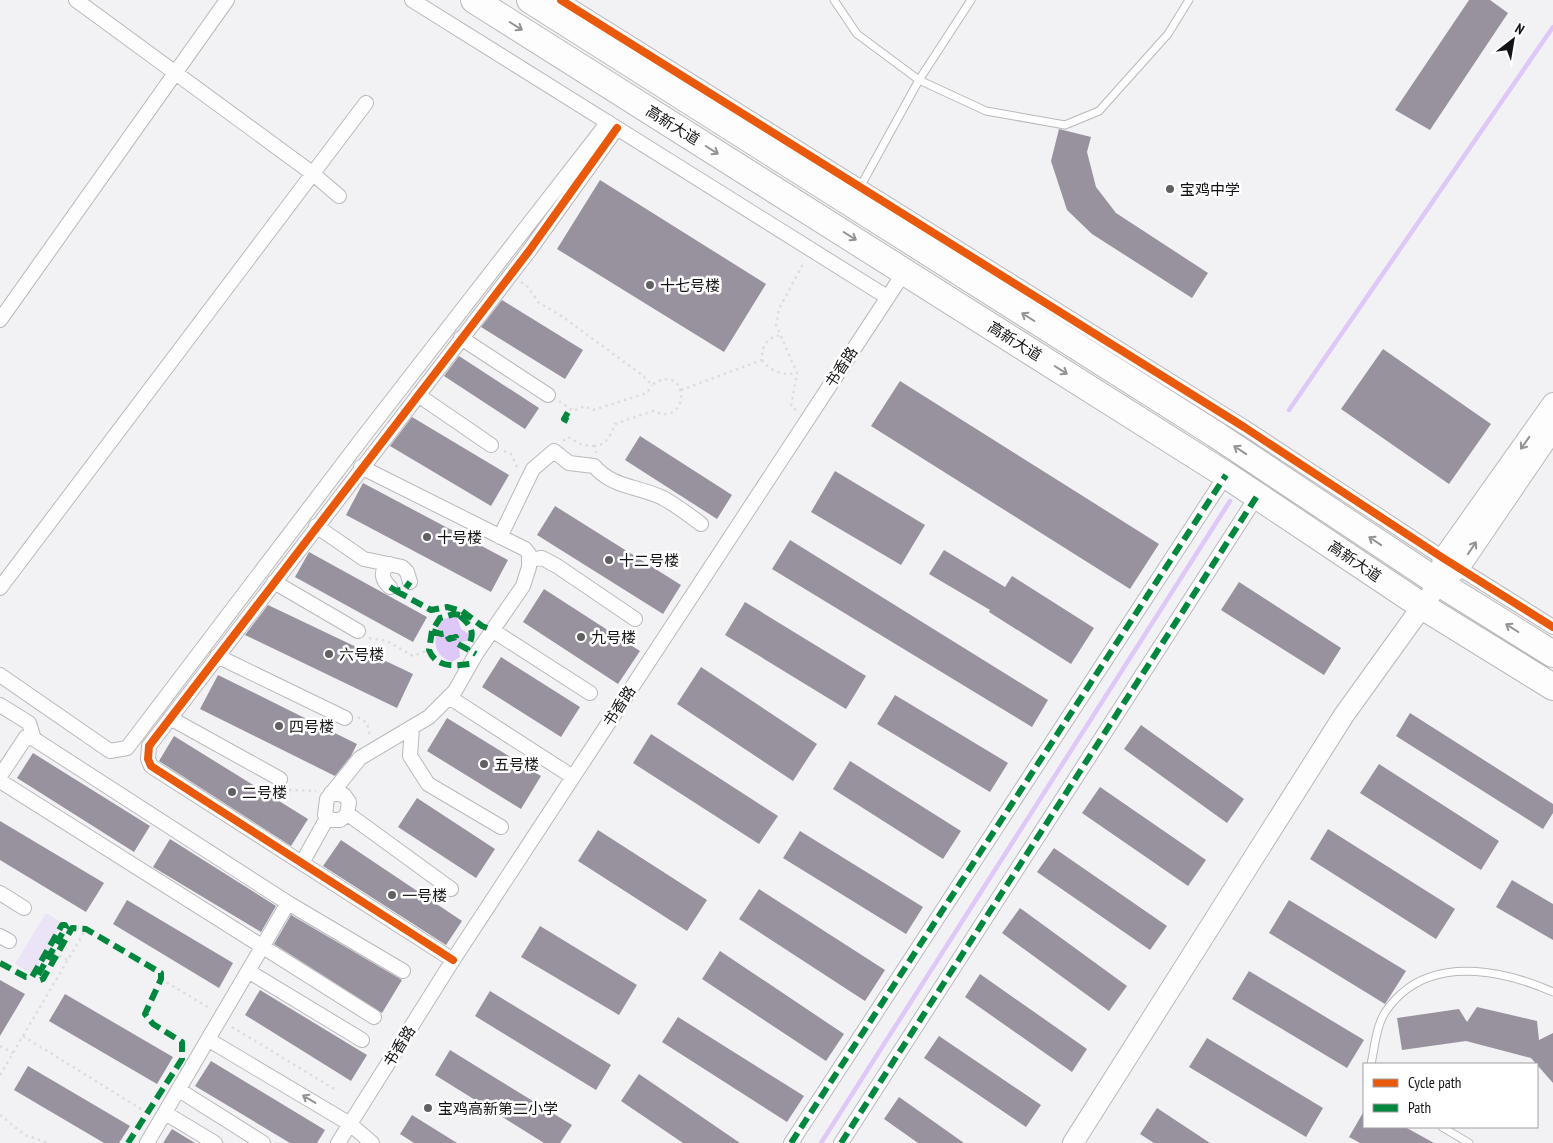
<svg xmlns="http://www.w3.org/2000/svg" width="1553" height="1143" font-family="'PT Sans Narrow','Noto Sans SC',sans-serif">
  <style>
    .green { fill: #ebe3f6 }
    .water { fill: #dec8f8 }
    .lines { fill: none; stroke-linecap: round; stroke-linejoin: round }
    .stream { stroke: #dec8f8; stroke-width: 4.5 }
    .building { fill: #98929e }
    .lane-casing { stroke: #b9b8bb; stroke-width: 9 }
    .street-casing { stroke: #b9b8bb; stroke-width: 16 }
    .secondary-casing { stroke: #b9b8bb; stroke-width: 22 }
    .highway-casing { stroke: #b9b8bb; stroke-width: 28 }
    .path { stroke: #deddde; stroke-width: 2.5; stroke-dasharray: 2.5 4; stroke-linecap: butt }
    .lane { stroke: #fdfdfd; stroke-width: 7 }
    .street { stroke: #fdfdfd; stroke-width: 14 }
    .secondary { stroke: #fdfdfd; stroke-width: 20 }
    .highway { stroke: #fdfdfd; stroke-width: 26 }
    .quiet { stroke: #00873e; stroke-width: 6; stroke-dasharray: 12 6; stroke-linecap: butt }
    .cycleway-casing { stroke: #fff; stroke-width: 11 }
    .cycleway { stroke: #e8590c; stroke-width: 8 }
    .oneway { stroke: #949394 }
    .poi-dot { fill: #616062; stroke: #fff; stroke-width: 2 }
    .labels { text-anchor: middle; dominant-baseline: central; stroke-width: 5; stroke-linejoin: round; paint-order: stroke }
    .street-label { font-size: 15px; fill: #131214; stroke: #fff }
    .poi-label { font-size: 15px; fill: #131214; stroke: #fff; text-anchor: start }
  </style>
  <rect width="100%" height="100%" fill="#f2f1f4"/>
  <path class="green" d="M46 913 63 923 33 974 15 964Z"/>
  <path class="water" d="M450 617H457L461 629 472 636 470 640 461 642 459 646 460 657 452 662C431 655 433 636 442 620Z"/>
  <g class="lines">
    <path class="stream" d="M1289 410 1553 27
      M821 1143 1230 501"/>
  </g>
  <path class="building" d="M1469 0H1490L1508 13 1430 130 1395 110Z
    M1059 129 1091 137 1087 152 1096 187 1116 213 1208 273 1192 298 1092 234 1067 210 1051 161Z
    M600 180 766 284 724 352 557 249Z
    M502 300 583 350 565 379 481 327Z
    M1383 349 1491 424 1449 484 1341 409Z
    M459 356 539 408 525 429 444 376Z
    M900 381 1159 544 1130 589 871 426Z
    M412 417 509 475 491 506 390 446Z
    M640 436 732 495 717 519 625 460Z
    M835 471 925 525 901 565 811 512Z
    M363 483 508 560 491 592 346 515Z
    M555 506 681 585 663 614 537 535Z
    M790 540 1048 700 1032 727 772 569Z
    M944 550 1005 587 1012 576 1094 628 1071 664 989 612 990 610 929 574Z
    M309 552 427 617 413 642 295 577Z
    M1239 582 1341 648 1324 675 1221 610Z
    M544 589 640 651 618 684 523 622Z
    M745 602 866 676 846 709 725 635Z
    M268 605 413 674 397 708 245 635Z
    M501 657 580 707 561 737 482 687Z
    M701 667 817 744 793 781 677 704Z
    M218 675 357 744 351 756 335 776 200 709Z
    M895 695 1008 763 990 792 877 724Z
    M1410 713 1553 804V813L1543 829 1396 736Z
    M447 718 541 776 521 809 427 751Z
    M1141 725 1244 799 1227 823 1124 749Z
    M651 734 778 816 759 844 633 763Z
    M174 736 308 819 291 846 159 761Z
    M33 753 150 826 134 852 17 778Z
    M850 761 961 831 943 859 833 789Z
    M1379 764 1499 841 1481 870 1360 793Z
    M1100 787 1206 860 1188 886 1082 813Z
    M417 798 495 849 476 878 398 827Z
    M0 821 104 883 86 912 0 860Z
    M1328 829 1455 909 1436 939 1310 859Z
    M598 830 707 900 687 931 578 861Z
    M800 831 923 907 906 934 783 858Z
    M170 839 276 906 261 932 153 867Z
    M341 840 462 921 446 945 323 866Z
    M1054 848 1167 926 1150 950 1037 872Z
    M1512 880 1553 904V940L1496 907Z
    M759 889 885 970 865 1001 739 919Z
    M127 900 233 963 219 988 113 924Z
    M1289 900 1406 971 1385 1004 1269 933Z
    M1020 908 1127 986 1109 1011 1002 933Z
    M291 915 402 980 382 1013 274 944Z
    M540 926 637 985 619 1015 521 957Z
    M720 951 844 1034 826 1061 702 979Z
    M1249 971 1364 1040 1347 1068 1232 999Z
    M980 974 1087 1049 1072 1072 965 997Z
    M0 980 25 994 0 1036Z
    M260 990 367 1055 351 1081 245 1015Z
    M490 991 611 1065 596 1090 475 1016Z
    M65 994 173 1057 157 1084 49 1021Z
    M1477 1007 1537 1021 1539 1040 1553 1033V1083L1531 1058 1466 1041 1402 1050 1397 1018 1459 1009 1467 1022Z
    M678 1017 804 1096 787 1122 662 1042Z
    M939 1036 1041 1105 1026 1127 924 1058Z
    M1207 1038 1323 1108 1306 1137 1189 1067Z
    M450 1050 572 1125 560 1143H544L435 1075Z
    M211 1061 325 1130 317 1143H290L195 1086Z
    M28 1066 130 1126 119 1143H104L14 1090Z
    M639 1074 740 1143H683L621 1101Z
    M899 1097 964 1143H918L884 1119Z
    M1157 1108 1210 1143H1154L1140 1134Z
    M1364 1111V1127H1405L1434 1143H1360L1349 1137Z
    M412 1115 457 1143H414L400 1134Z
    M172 1129 195 1143H163Z"/>
  <g class="lines">
    <g class="lane-casing">
      <path id="lane" d="M834 0 857 34 919 80 986 111 1065 125 1099 111 1168 34 1189 0
        M859 189 919 80 971 0
        M1371 1064C1374 1051 1375 1036 1380 1023 1384 1011 1393 1001 1402 993 1443 957 1508 972 1553 992
        M1442 1127 1469 1143"/>
    </g>
    <g class="street-casing">
      <path id="street" d="M76 0 312 173 339 196
        M412 0 887 297
        M561 0 1244 427 1443 558 1553 627
        M0 320 227 0
        M461 338 548 395
        M418 395 491 445
        M316 526 364 559 402 567 407 572 410 582
        M500 537 533 469 554 451 569 463 594 466C613 488 638 486 663 498 676 505 689 515 701 524
        M529 560 542 558 557 566 635 619
        M274 582 358 631
        M390 587C382 580 379 571 390 564
        M0 588 366 103
        M492 630 590 693
        M217 656 345 718
        M0 675 110 751 127 748 364 436 608 122
        M449 697 573 777
        M0 705 29 723 34 739 288 903 147 1143
        M170 718 280 779
        M412 727 410 756 428 784 501 827
        M0 776 26 737 34 739
        M0 781 374 1017
        M331 793 344 795 349 802 347 815 340 820H331L325 815 327 799 360 758 429 717 455 691 476 654 523 586 529 567V554L525 549 361 467
        M348 814 451 889
        M302 863 327 818
        M0 893 24 908
        M288 903 403 971
        M0 936 9 941
        M453 960 151 766 148 759 149 746 529 251 617 128
        M248 971 362 1040
        M209 1040 350 1124 372 1143
        M179 1090 263 1143
        M165 1113 215 1143
        M338 1143 453 960 905 271
        M791 1143 1226 475
        M841 1143 1257 496"/>
    </g>
    <g class="secondary-casing">
      <path id="secondary" d="M1439 583 1443 558 1553 403
        M1073 1143 1344 715 1439 583 1459 568 1553 430"/>
    </g>
    <g class="highway-casing">
      <path id="highway" d="M474 0 1226 475 1422 606 1553 687
        M530 0 1215 434 1439 583 1553 654"/>
    </g>
    <path class="path" d="M521 282 528 287 538 302 563 317 642 375 652 385C689 359 692 429 653 411L615 424C611 434 607 445 595 446L596 453
      M762 360C770 371 783 376 797 373
      M681 390 762 360C761 346 768 336 782 335
      M559 401 573 411 585 406 593 410 647 393 652 385
      M796 410 791 406 797 373 776 325 779 309 804 262
      M563 441 568 437 582 445 595 446
      M504 451 511 454 518 469
      M369 638 387 641 413 656 429 650
      M358 717 367 723 370 737
      M289 790 316 791
      M48 949 67 960
      M161 979 211 1009
      M232 1027 336 1090
      M23 1036 149 1114
      M0 1046 13 1053
      M0 1075 86 929
      M0 1115 25 1135 48 1143"/>
    <use href="#lane" class="lane"/>
    <use href="#street" class="street"/>
    <use href="#secondary" class="secondary"/>
    <use href="#highway" class="highway"/>
    <path class="quiet" d="M568 421 564 419 570 409
      M390 587 396 591 405 589 410 582
      M396 591 431 610 447 607 462 611 482 626 492 630
      M460 615 454 614 440 618 432 631 441 634 446 633 449 639 456 637 458 644 476 654
      M460 616C473 627 475 634 467 649
      M432 631 429 650C436 668 454 666 470 664
      M0 963 26 977H32L62 925H65L66 927 38 975 40 980 43 979 72 928 86 929 161 973V979L145 1014 153 1024 182 1042V1059L128 1143
      M791 1143 1226 475
      M841 1143 1257 496"/>
    <g class="cycleway-casing">
      <path id="cycleway" d="M561 0 1244 427 1443 558 1553 627
        M453 960 151 766 148 759 149 746 529 251 617 128"/>
    </g>
    <use href="#cycleway" class="cycleway"/>
  </g>
  <defs><path id="oneway-shaft" d="M-6 0H5M1.5-3L5.5 0L1.5 3" fill="none" stroke-width="1.6" stroke-linecap="round" stroke-linejoin="round" transform="scale(1.25)"/></defs>
  <g class="oneway">
    <use href="#oneway-shaft" transform="translate(516 26) rotate(32)"/>
    <use href="#oneway-shaft" transform="translate(712 150) rotate(32)"/>
    <use href="#oneway-shaft" transform="translate(850 236) rotate(32)"/>
    <use href="#oneway-shaft" transform="translate(1028 317) rotate(-148)"/>
    <use href="#oneway-shaft" transform="translate(1061 370) rotate(32)"/>
    <use href="#oneway-shaft" transform="translate(1525 443) rotate(125)"/>
    <use href="#oneway-shaft" transform="translate(1240 450) rotate(-146)"/>
    <use href="#oneway-shaft" transform="translate(1375 541) rotate(-146)"/>
    <use href="#oneway-shaft" transform="translate(1472 548) rotate(-56)"/>
    <use href="#oneway-shaft" transform="translate(1512 628) rotate(-148)"/>
    <use href="#oneway-shaft" transform="translate(309 1099) rotate(-149)"/>
  </g>
  <g class="poi-dot">
    <circle cx="1170" cy="189" r="5"/>
    <circle cx="650" cy="285" r="5"/>
    <circle cx="427" cy="537" r="5"/>
    <circle cx="609" cy="560" r="5"/>
    <circle cx="581" cy="637" r="5"/>
    <circle cx="329" cy="654" r="5"/>
    <circle cx="279" cy="726" r="5"/>
    <circle cx="484" cy="764" r="5"/>
    <circle cx="232" cy="792" r="5"/>
    <circle cx="392" cy="895" r="5"/>
    <circle cx="428" cy="1108" r="5"/>
  </g>
  <g class="labels">
    <g class="street-label">
      <text transform="translate(673 125) rotate(32)">高新大道</text>
      <text transform="translate(1015 341) rotate(32)">高新大道</text>
      <text transform="translate(841 367) rotate(-57)">书香路</text>
      <text transform="translate(1355 561) rotate(34)">高新大道</text>
      <text transform="translate(619 706) rotate(-57)">书香路</text>
      <text transform="translate(399 1046) rotate(-58)">书香路</text>
    </g>
    <g class="poi-label">
      <text x="1180" y="189">宝鸡中学</text>
      <text x="660" y="285">十七号楼</text>
      <text x="437" y="537">十号楼</text>
      <text x="619" y="560">十二号楼</text>
      <text x="591" y="637">九号楼</text>
      <text x="339" y="654">六号楼</text>
      <text x="289" y="726">四号楼</text>
      <text x="494" y="764">五号楼</text>
      <text x="242" y="792">二号楼</text>
      <text x="402" y="895">一号楼</text>
      <text x="438" y="1108">宝鸡高新第二小学</text>
    </g>
  </g>
  <rect x="1363" y="1063" width="175" height="65" fill="#ffffff" stroke="#a1a0a1"/>
  <rect x="1373" y="1079" width="25" height="8" fill="#e8590c" stroke="#a1a0a1"/>
  <text x="1408" y="1088" font-size="15" fill="#131214">Cycle path</text>
  <rect x="1373" y="1104" width="25" height="8" fill="#00873e" stroke="#a1a0a1"/>
  <text x="1408" y="1113" font-size="15" fill="#131214">Path</text>
  <g transform="translate(1513 40) rotate(31)" stroke="#ffffff" stroke-width="4" paint-order="stroke">
  <path d="M0-4L9 19L0 12L-9 19Z" fill="#131214"/>
  <text y="-8" font-size="14" font-weight="bold" text-anchor="middle" fill="#131214">N</text>
  </g>
</svg>
